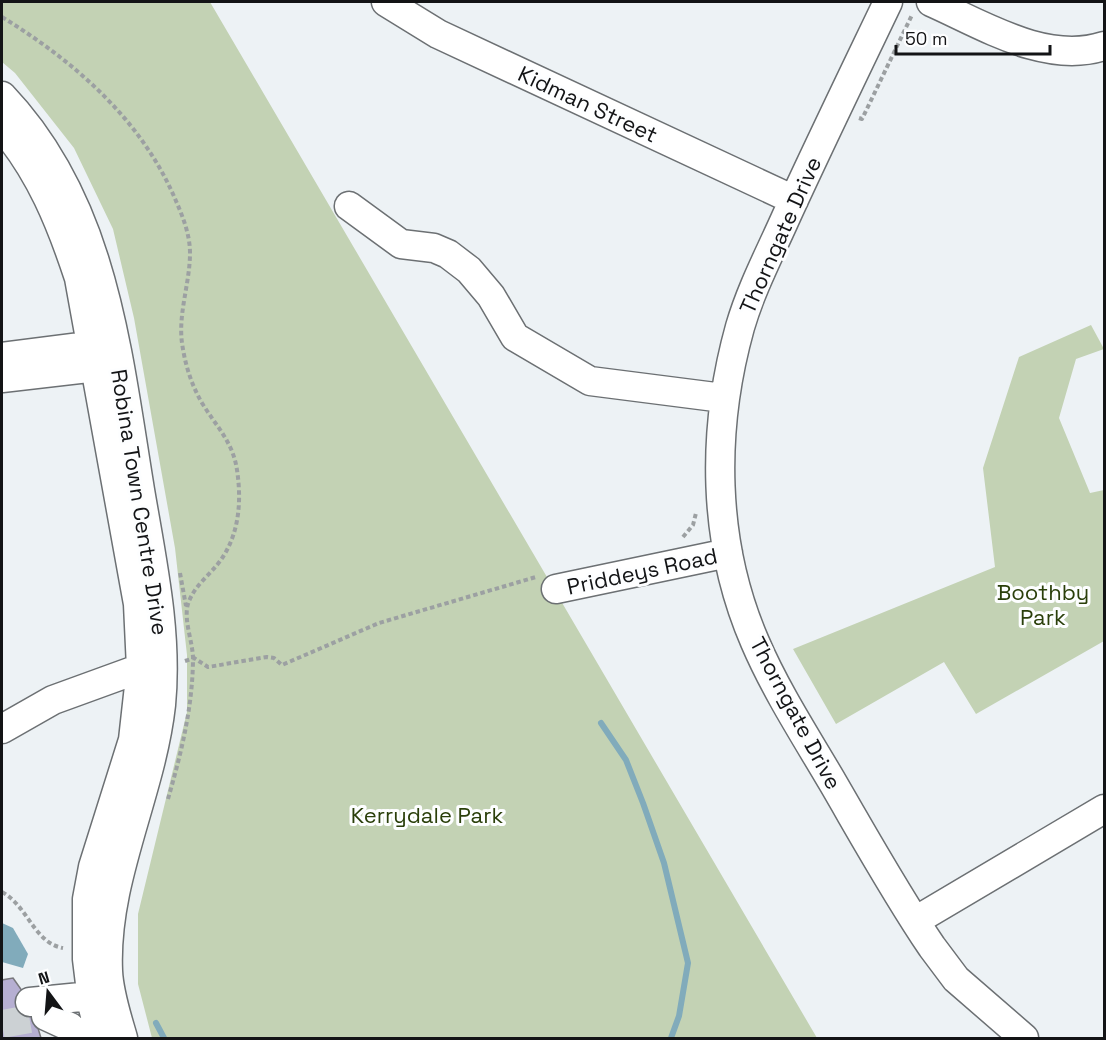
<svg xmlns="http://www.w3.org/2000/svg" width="1106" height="1040" font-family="'Space Grotesk',sans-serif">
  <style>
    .green { fill: #c3d2b4 }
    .water { fill: #81abbb }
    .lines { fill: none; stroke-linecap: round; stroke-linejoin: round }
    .stream { stroke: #81abbb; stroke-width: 6 }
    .building { fill: #b6afd2; stroke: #79787d; stroke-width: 1.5 }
    .minor-tunnel { stroke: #ccd1d4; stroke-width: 28; stroke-dasharray: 28 14; stroke-linecap: butt }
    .minor-casing { stroke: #6c7073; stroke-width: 31 }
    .path { stroke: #9ca0a2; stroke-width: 4; stroke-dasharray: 4.5 3; stroke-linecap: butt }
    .minor { stroke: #fff; stroke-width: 28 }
    .labels { text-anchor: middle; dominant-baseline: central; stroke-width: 6; stroke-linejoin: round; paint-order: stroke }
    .street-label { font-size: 22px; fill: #131416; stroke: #fdfeff }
    .park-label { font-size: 22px; fill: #2a3f0a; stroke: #fdfeff }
  </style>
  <rect width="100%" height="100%" fill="#edf2f5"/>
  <path class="green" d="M2 2H210L817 1038H152L138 984V914L187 712V655L175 548 134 318 113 229 74 148 15 73 2 62Z
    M1091 325 1104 349 1076 359 1059 418 1090 493 1104 490V641L976 714 944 662 836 724 793 649 995 567 983 468 1019 357Z"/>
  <path class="water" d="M2 923 13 928 28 954 23 968 2 962Z"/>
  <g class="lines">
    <path class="stream" d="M601 723 626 760 643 803 664 863 688 963 679 1016 671 1038
      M156 1023 164 1038"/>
  </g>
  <path class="building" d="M13 978 30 1002 41 1038H2V980Z"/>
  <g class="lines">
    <path class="minor-tunnel" d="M2 1024 35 1018"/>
    <g class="minor-casing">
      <path id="minor" d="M386 2 438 34 794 200
        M888 2C854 73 819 145 786 217 770 253 751 289 740 327 711 431 712 543 755 642 776 691 806 737 833 783 865 838 896 894 932 947L956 979 1024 1038
        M931 2C983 25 1046 65 1104 46
        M2 96C104 203 117 350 140 490 152 561 168 633 161 705 151 795 104 879 108 971 109 994 117 1017 123 1038
        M2 127C40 171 61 223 79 278L138 604 141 668 133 740 93 867 87 899V959L93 1008 101 1038
        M349 206 401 244 434 248 448 254 469 270 491 296 515 337 590 381 723 398
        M2 357 112 343
        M2 378 114 365
        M556 589 728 553
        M2 729 53 700 141 668 158 666
        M915 921 1104 809
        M30 1002 91 996 109 998
        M46 1016 70 1027 82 1038"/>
    </g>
    <path class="path" d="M2 17C75 62 142 120 176 201 183 217 190 235 190 253 190 283 178 313 182 343 185 364 191 384 202 403 216 426 233 442 237 470 242 503 239 538 217 565 207 577 193 588 188 604 183 621 194 644 193 662 192 710 181 754 168 799
      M859 118 862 119 912 15
      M683 537 693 525 696 513
      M180 573 186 606
      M185 661 194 658 208 667 267 657 274 658 282 665 379 623 536 577
      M2 892C28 906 34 943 63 948"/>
    <use href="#minor" class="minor"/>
  </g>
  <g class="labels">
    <g class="street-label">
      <text transform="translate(588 104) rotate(25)">Kidman Street</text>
      <text transform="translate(780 235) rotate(-66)">Thorngate Drive</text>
      <text transform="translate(140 502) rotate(81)">Robina Town Centre Drive</text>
      <text transform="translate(642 571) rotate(-12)">Priddeys Road</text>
      <text transform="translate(796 713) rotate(62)">Thorngate Drive</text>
    </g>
    <g class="park-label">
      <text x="1043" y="592">Boothby<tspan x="1043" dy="25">Park</tspan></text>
      <text x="427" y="815">Kerrydale Park</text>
    </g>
  </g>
  <rect width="1106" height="1040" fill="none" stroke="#131416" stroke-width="6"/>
  <g transform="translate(48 992) rotate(344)" stroke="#fdfeff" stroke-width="4.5" paint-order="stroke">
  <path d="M0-4.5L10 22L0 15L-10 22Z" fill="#131416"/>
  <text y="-9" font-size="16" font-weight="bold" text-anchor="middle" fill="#131416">N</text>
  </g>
  <path d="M896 45v9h154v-9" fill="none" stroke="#131416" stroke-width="3"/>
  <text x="905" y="45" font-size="18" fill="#131416" stroke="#fdfeff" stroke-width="4.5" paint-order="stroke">50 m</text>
</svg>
